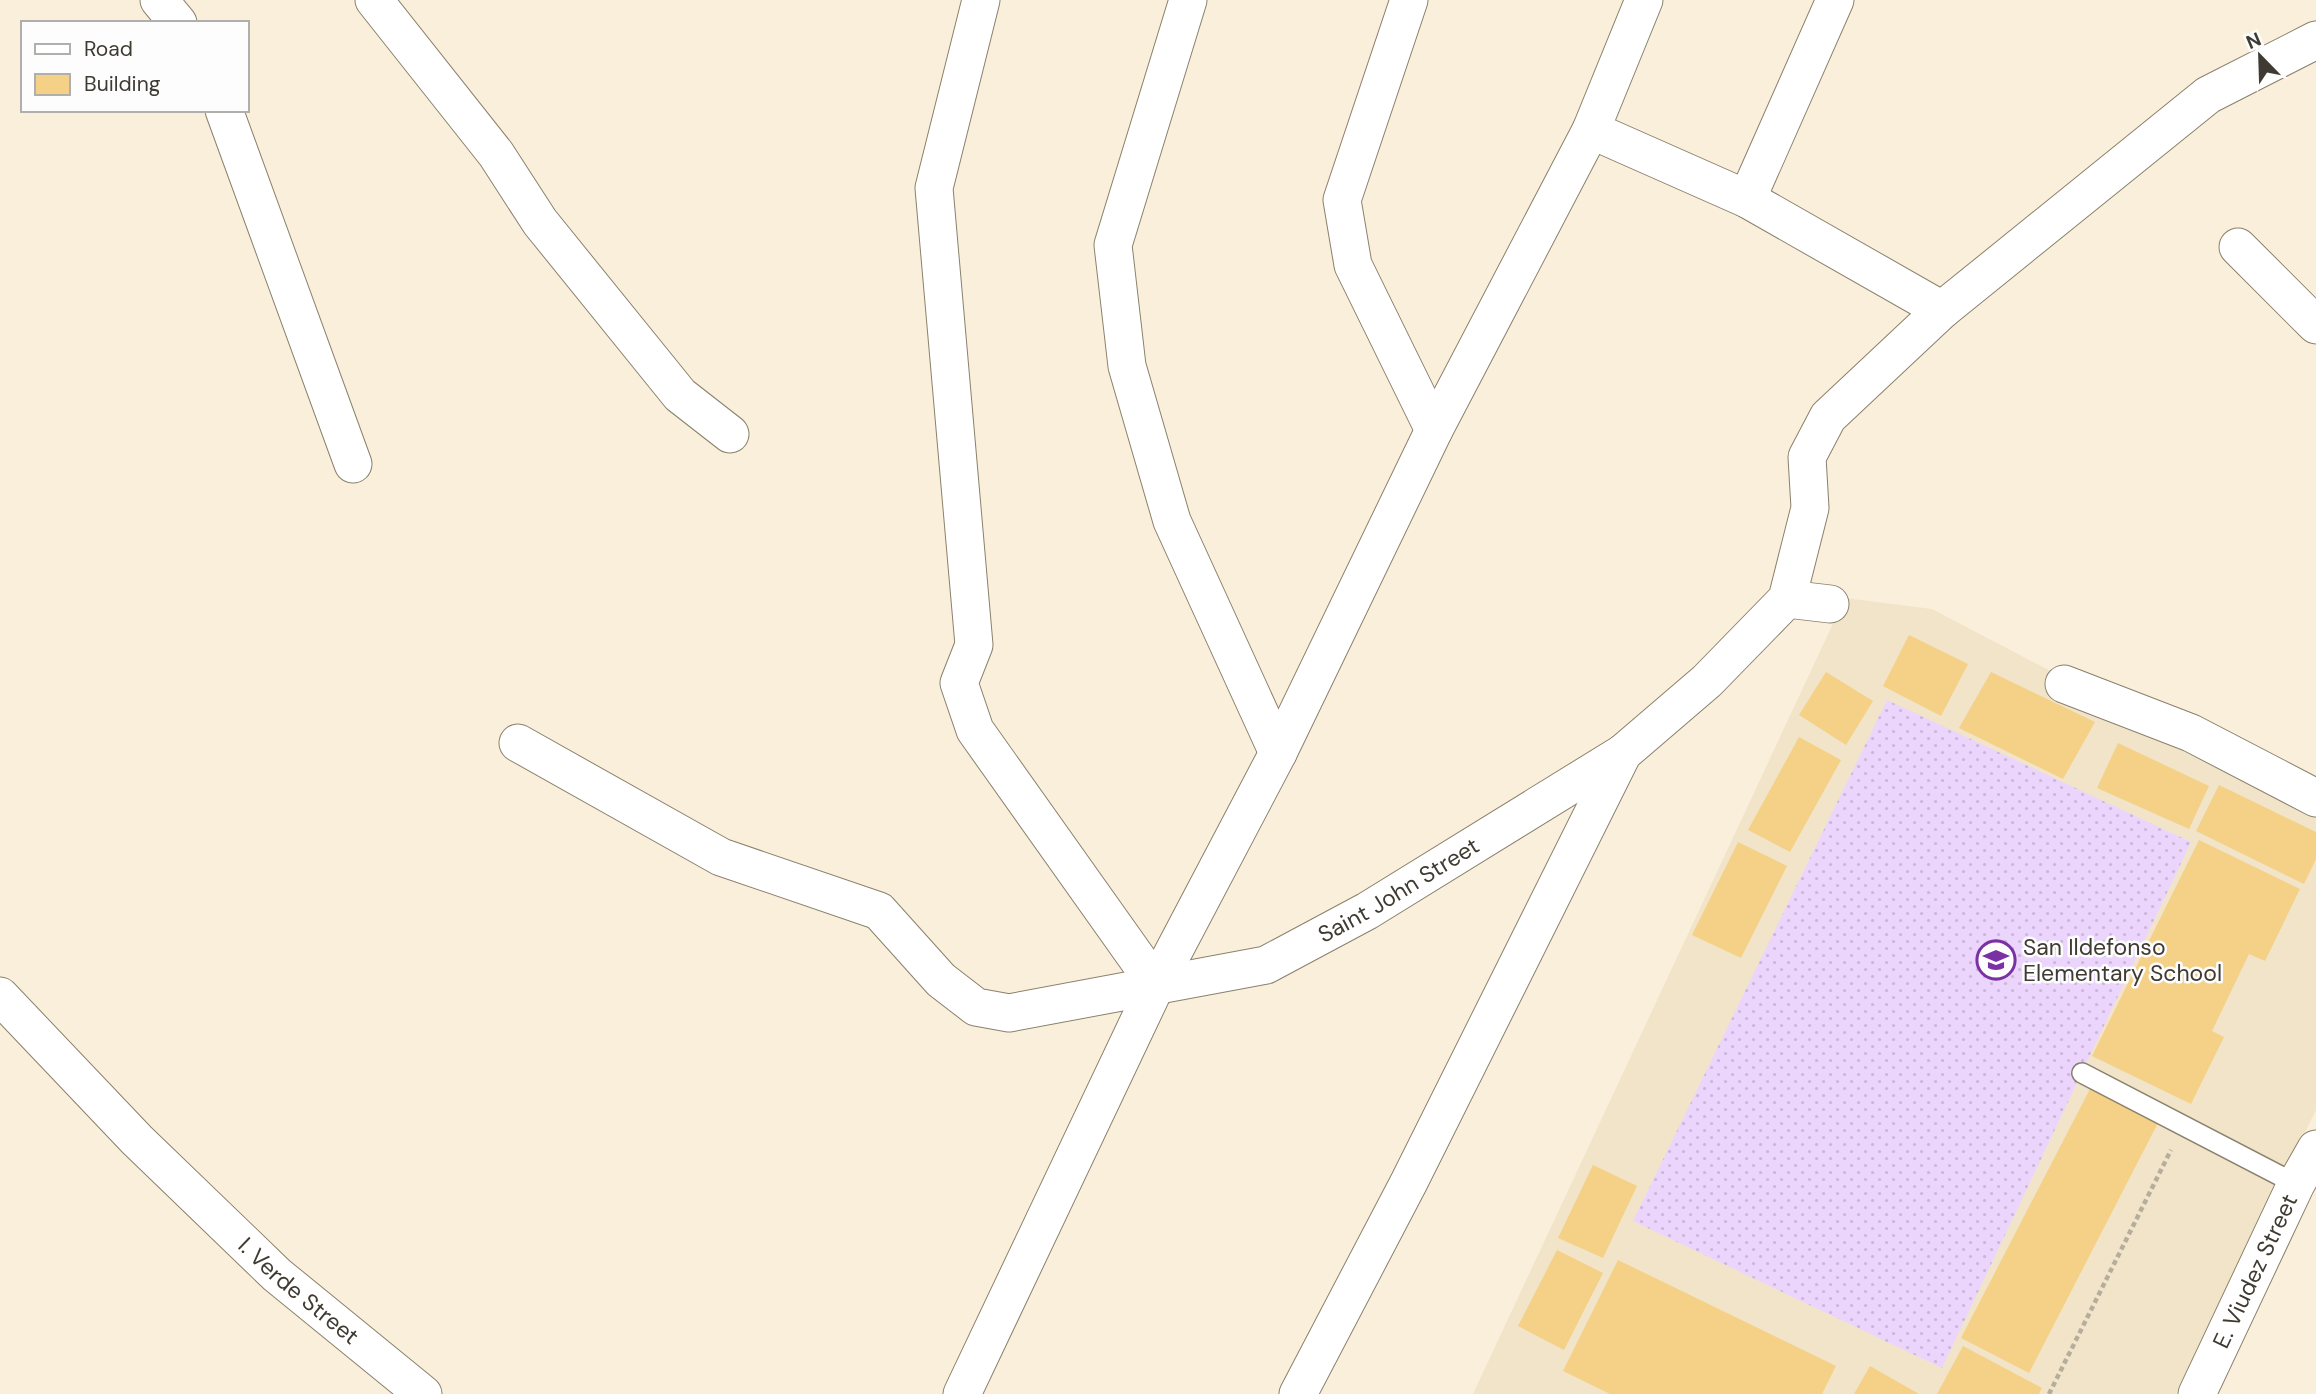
<svg xmlns="http://www.w3.org/2000/svg" width="2316" height="1394" font-family="'DM Sans',sans-serif">
  <style>
    .built { fill: #f1e4c8 }
    .grass { fill: url(#grass-dots) }
    .building { fill: #f4d186 }
    .lines { fill: none; stroke-linecap: round; stroke-linejoin: round }
    .service-casing { stroke: #8a816d; stroke-width: 22 }
    .minor-casing { stroke: #8a816d; stroke-width: 39 }
    .path { stroke: #b6ae9d; stroke-width: 4.5; stroke-dasharray: 5 3.5; stroke-linecap: butt }
    .service { stroke: #fff; stroke-width: 19 }
    .minor { stroke: #fff; stroke-width: 37 }
    .labels { text-anchor: middle; dominant-baseline: central; stroke-width: 5; stroke-linejoin: round; paint-order: stroke }
    .street-label { font-size: 23px; fill: #3f3b32; stroke: #fdfdfd }
    .poi-label { font-size: 23px; fill: #3f3b32; stroke: #fdfdfd; text-anchor: start }
  </style>
  <defs>
    <pattern id="grass-dots" width="8" height="8" patternUnits="userSpaceOnUse" patternTransform="scale(1.75)"><rect width="8" height="8" fill="#ecd5fd"/><path d="M2 2h.1M6 6h.1" fill="none" stroke="#cbb8d9" stroke-width="1.8" stroke-linecap="round"/></pattern>
  </defs>
  <rect width="100%" height="100%" fill="#faefda"/>
  <path class="built" d="M1845 598 1932 609 2316 810V1110L2176 1394H1473Z"/>
  <path class="grass" d="M1887 700 2191 842 1942 1368 1633 1221Z"/>
  <path class="building" d="M1909 635 1968 664 1941 716 1883 686Z
    M1826 672 1873 701 1846 745 1799 715Z
    M1991 672 2095 722 2063 779 1959 728Z
    M1799 737 1841 760 1790 852 1748 830Z
    M2118 743 2209 786 2189 829 2097 788Z
    M2219 785 2316 832V859L2304 884 2196 831Z
    M2199 840 2300 889 2265 961 2249 954 2212 1031 2224 1037 2191 1104 2092 1056Z
    M1738 842 1787 866 1741 958 1692 935Z
    M2091 1087 2159 1121 2029 1373 1961 1338Z
    M1593 1165 1637 1186 1603 1258 1558 1238Z
    M1557 1250 1603 1273 1564 1350 1518 1326Z
    M1618 1260 1836 1366 1822 1394H1610L1563 1371Z
    M1963 1346 2042 1388 2039 1394H1937Z
    M1870 1366 1919 1394H1854Z"/>
  <g class="lines">
    <g class="service-casing">
      <path id="service" d="M2082 1073 2296 1184"/>
    </g>
    <g class="minor-casing">
      <g id="minor">
        <path d="M159 0 178 23"/>
        <path d="M374 0 496 154 540 222 680 395 730 434"/>
        <path d="M981 0 934 188 974 645 959 683 975 730 1156 985"/>
        <path d="M1188 0 1113 245 1127 366 1172 521 1278 753"/>
        <path d="M1409 0 1342 200 1353 265 1434 430"/>
        <path d="M224 110 353 464"/>
        <path d="M1591 130 1747 199 1942 310"/>
        <path d="M1747 199 1835 0"/>
        <path d="M2238 247 2316 325"/>
        <path d="M1787 599 1830 604"/>
        <path d="M2064 684 2191 733 2316 798"/>
        <path id="s1" d="M518 743 721 857 879 911 941 980 976 1007 1009 1013 1266 965 1367 911 1623 753"/>
        <path id="s2" d="M0 996 137 1140 277 1275 423 1394"/>
        <path d="M962 1394 1156 985 1278 753 1434 430 1591 130 1644 0"/>
        <path d="M1298 1394 1409 1182 1623 753 1707 681 1787 599 1810 508 1807 457 1828 417 1942 310 2208 95 2316 40"/>
        <path id="s3" d="M2197 1394 2296 1184 2316 1149"/>
      </g>
    </g>
    <path class="path" d="M2049 1394 2171 1150"/>
    <use href="#service" class="service"/>
    <use href="#minor" class="minor"/>
  </g>
  <defs>
    <g id="school-ring" transform="scale(2.0125)"><circle r="9.5" fill="#fdfdfd" stroke="#7a31a3" stroke-width="1.5"/><path d="M0-5L7-2L0 1L-7-2ZM-4 1L0 2.5L4 1V4Q0 6-4 4Z" fill="#7a31a3"/></g>
  </defs>
  <g fill-rule="evenodd">
    <use href="#school-ring" x="1996" y="960"/>
  </g>
  <g class="labels">
    <g class="street-label">
      <text stroke="none"><textPath href="#s1" startOffset="984">Saint John Street</textPath></text>
      <text stroke="none"><textPath href="#s3" startOffset="136">E. Viudez Street</textPath></text>
      <text stroke="none"><textPath href="#s2" startOffset="420">I. Verde Street</textPath></text>
    </g>
    <g class="poi-label">
      <text x="2023" y="947">San Ildefonso<tspan x="2023" dy="26">Elementary School</tspan></text>
    </g>
  </g>
  <rect x="21" y="21" width="228" height="91" fill="#fdfdfd" stroke="#b1afac" stroke-width="2"/>
  <rect x="35" y="44" width="35" height="10" fill="#ffffff" stroke="#b1afac" stroke-width="2"/>
  <text x="84" y="56" font-size="21" fill="#3f3b32">Road</text>
  <rect x="35" y="74" width="35" height="21" fill="#f4d186" stroke="#b1afac" stroke-width="2"/>
  <text x="84" y="91" font-size="21" fill="#3f3b32">Building</text>
  <g transform="translate(2260 56) rotate(337)" stroke="#fdfdfd" stroke-width="5" paint-order="stroke">
  <path d="M0-5L12 26L0 18L-12 26Z" fill="#3f3b32"/>
  <text y="-10" font-size="19" font-weight="bold" text-anchor="middle" fill="#3f3b32">N</text>
  </g>
</svg>
